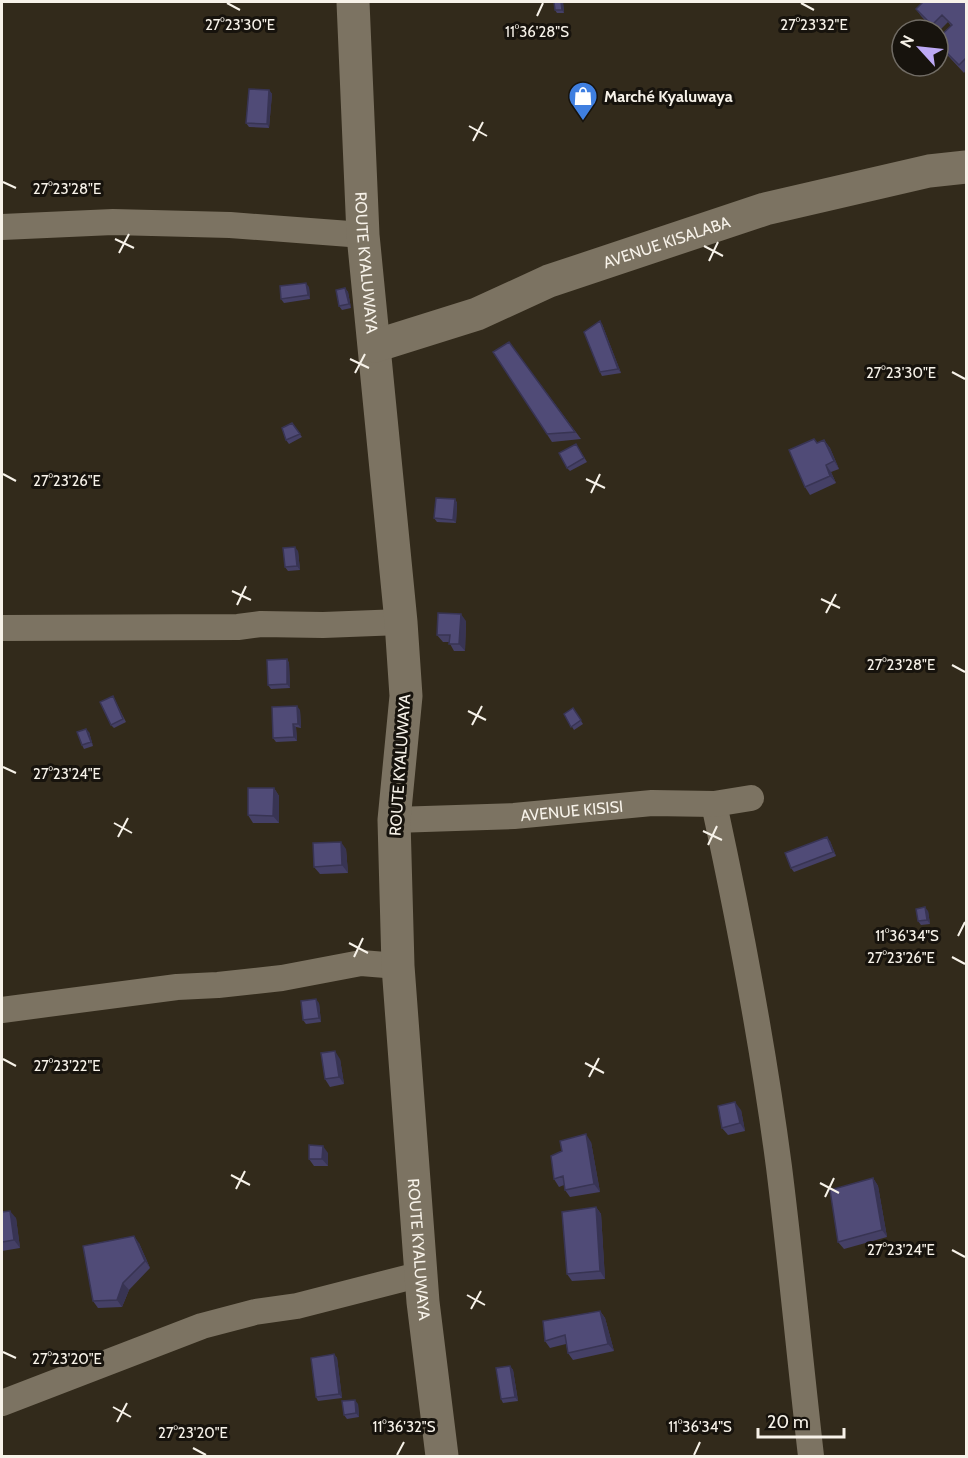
<svg xmlns="http://www.w3.org/2000/svg" width="968" height="1458" font-family="Cabin,sans-serif">
  <style>
    .lines { fill: none; stroke-linecap: round; stroke-linejoin: round }
    .street { stroke: #7c7362; stroke-width: 26 }
    .secondary { stroke: #7c7362; stroke-width: 33 }
    .wall { fill: #454066 }
    .shaded-wall { fill: #383453 }
    .building { fill: #504b77; stroke: #383453; stroke-width: 1.5 }
    .ticks { fill: none; stroke: #f7f2e9; stroke-width: 2 }
    .labels { text-anchor: middle; dominant-baseline: central; stroke-width: 6; stroke-linejoin: round; paint-order: stroke }
    .poi-label { font-size: 16px; font-weight: bold; fill: #f7f2e9; stroke: #17130d; text-anchor: start }
    .street-label { font-size: 16px; fill: #f7f2e9; stroke: #17130d }
    .ticks-label { font-size: 15px; text-anchor: middle; fill: #f7f2e9; stroke: #17130d; stroke-width: 6; stroke-linejoin: round; paint-order: stroke }
  </style>
  <rect width="100%" height="100%" fill="#322a1b"/>
  <g class="lines">
    <g class="street">
      <path d="M2 227 113 222 230 225 363 235"/>
      <path d="M2 628 238 627 261 624 323 625 401 622"/>
      <path d="M714 804C740 924 763 1045 779 1167 791 1263 800 1360 811 1456"/>
      <path id="s1" d="M394 820 514 816 652 803 714 804 751 798"/>
      <path d="M2 1010 177 987 218 985 282 978 361 963 398 966"/>
      <path d="M2 1403 202 1326 255 1312 297 1306 422 1274"/>
    </g>
    <g class="secondary">
      <path id="s2" d="M353 2 363 235 401 622 406 696 394 820 398 966 423 1302 442 1456"/>
      <path id="s3" d="M375 346 477 314 549 281 765 209 929 171 966 167"/>
    </g>
  </g>
  <path class="wall" d="M554 2H563L564 13H557L555 10Z
    M966 2V70L964 73 938 45V38L951 26 948 22 938 32V30H934L921 16 916 9Z
    M269 90 272 94 269 128 249 127 246 123Z
    M309 287 310 299 284 303 281 299Z
    M345 288 348 292 351 308 342 310 339 306Z
    M602 324 621 373 602 376 600 372Z
    M509 342 581 439 552 442 493 352Z
    M292 423 302 437 289 444 286 440Z
    M824 440 830 448 839 469 831 472 836 483 810 495 805 487 818 443Z
    M576 444 587 462 570 471 567 468Z
    M455 499 457 503 456 523 437 522 434 518Z
    M298 551 300 570 288 571 285 567Z
    M466 621 465 651H454L449 642H443L437 635Z
    M287 659 289 663 290 688 271 689 268 685Z
    M113 696 126 722 114 728 111 725Z
    M573 708 583 724 574 730 564 714Z
    M300 710 301 728 296 727 297 741 276 742 273 738Z
    M89 732 93 746 84 749 82 745Z
    M274 788 279 796V823H253L248 815Z
    M830 841 836 856 794 872 791 868Z
    M346 849 348 873 320 874 314 867Z
    M928 911 930 924 921 925 918 921Z
    M319 1003 321 1022 306 1024 303 1020Z
    M340 1059 344 1084 330 1087 325 1079Z
    M741 1110 745 1131 728 1135 722 1128Z
    M591 1142 600 1192 570 1197 565 1190 564 1185 559 1187 554 1179 562 1151Z
    M328 1153V1166H314L309 1159Z
    M873 1178 878 1186 887 1237 844 1249 838 1242Z
    M596 1207 601 1214 605 1279 572 1281 567 1274Z
    M2 1212 16 1218 20 1248 2 1251Z
    M139 1243 150 1268 129 1290 122 1307 98 1308 93 1301Z
    M600 1311 605 1318 614 1351 573 1360 568 1353 566 1344 550 1348 545 1341Z
    M334 1354 337 1358 342 1398 318 1401 316 1397Z
    M510 1366 513 1370 518 1401 503 1403 501 1399Z
    M358 1404 359 1417 347 1419 344 1415Z"/>
  <path class="shaded-wall" d="M561 2H563L564 13 562 10Z
    M269 90 272 94 269 128 267 124Z
    M306 283 309 287 310 299 308 295Z
    M345 288 348 292 351 308 349 304Z
    M600 321 602 324 621 373 618 369Z
    M824 440 830 448 839 469 834 461Z
    M826 465 831 472 836 483 830 476Z
    M455 499 457 503 456 523 453 520Z
    M295 547 298 551 300 570 297 566Z
    M461 614 466 621 465 651 459 644Z
    M287 659 289 663 290 688 287 684Z
    M297 706 300 710 301 728 298 724Z
    M293 724 296 727 297 741 294 737Z
    M86 729 89 732 93 746 91 742Z
    M274 788 279 796V823L273 816Z
    M827 837 830 841 836 856 833 852Z
    M341 842 346 849 348 873 342 865Z
    M925 907 928 911 930 924 927 920Z
    M316 999 319 1003 321 1022 319 1018Z
    M335 1051 340 1059 344 1084 339 1077Z
    M735 1102 741 1110 745 1131 740 1123Z
    M586 1134 591 1142 600 1192 594 1184Z
    M323 1146 328 1153V1166L322 1159Z
    M873 1178 878 1186 887 1237 882 1230Z
    M596 1207 601 1214 605 1279 600 1271Z
    M10 1211 16 1218 20 1248 14 1240Z
    M134 1236 139 1243 150 1268 145 1261Z
    M123 1283 129 1290 122 1307 117 1300Z
    M600 1311 605 1318 614 1351 608 1344Z
    M334 1354 337 1358 342 1398 339 1394Z
    M510 1366 513 1370 518 1401 515 1397Z
    M355 1400 358 1404 359 1417 356 1413Z"/>
  <path class="building" d="M554 2H561L562 10H555Z
    M923 2H966V58L959 65 938 44V38L952 25 942 15 932 25 916 9Z
    M249 89 269 90 267 124 246 123Z
    M306 283 308 295 281 299 280 286Z
    M345 288 349 304 339 306 336 290Z
    M600 321 618 369 600 372 584 332Z
    M509 342 575 432 547 434 493 352Z
    M292 423 300 434 286 440 282 428Z
    M814 439 817 443 824 440 834 461 826 465 830 476 805 487 789 450Z
    M576 444 584 458 567 468 559 453Z
    M436 498 455 499 453 520 434 518Z
    M295 547 297 566 285 567 283 548Z
    M438 613 461 614 459 644H449L450 635H437Z
    M287 659V684L268 685 267 660Z
    M113 696 123 719 111 725 100 702Z
    M297 706 298 724H293L294 737 273 738 272 707Z
    M573 708 581 720 571 727 564 714Z
    M86 729 91 742 82 745 77 732Z
    M248 788H274L273 816 248 815Z
    M827 837 833 852 791 868 785 853Z
    M341 842 342 865 314 867 313 843Z
    M925 907 927 920 918 921 916 909Z
    M316 999 319 1018 303 1020 301 1001Z
    M335 1051 339 1077 325 1079 321 1053Z
    M735 1102 740 1123 722 1128 718 1106Z
    M586 1134 594 1184 565 1190 563 1176 554 1179 551 1156 562 1151 560 1141Z
    M309 1145 323 1146 322 1159H309Z
    M873 1178 882 1230 838 1242 830 1190Z
    M596 1207 600 1271 567 1274 562 1212Z
    M10 1211 14 1240 2 1242V1212Z
    M134 1236 145 1261 123 1283 117 1300 93 1301 83 1246Z
    M600 1311 608 1344 568 1353 565 1335 545 1341 543 1321Z
    M334 1354 339 1394 316 1397 311 1358Z
    M510 1366 515 1397 501 1399 496 1368Z
    M355 1400 356 1413 344 1415 342 1401Z"/>
  <path class="ticks" d="M227 3 240 10M801 3 814 10M537 16 543 3M469 126 487 136M473 141 483 122M3 182 16 188M115 239 134 248M704 246 723 256M119 253 129 234M709 261 718 242M350 359 369 368M952 372 965 379M355 373 365 354M3 474 16 481M586 479 605 488M591 493 600 474M232 591 251 600M821 599 840 608M237 605 246 586M826 613 836 594M952 665 965 672M468 711 486 720M472 725 482 706M3 767 16 773M114 823 132 833M703 831 722 840M118 837 128 818M708 845 717 826M958 936 965 922M349 943 368 953M354 957 363 938M952 957 965 964M3 1059 16 1066M585 1063 604 1073M589 1077 599 1058M231 1175 250 1185M820 1183 839 1193M236 1189 245 1171M825 1197 834 1178M952 1250 965 1257M467 1295 485 1305M471 1309 481 1291M3 1352 16 1358M113 1407 131 1417M117 1422 127 1403M193 1448 206 1455M397 1455 404 1442M694 1455 700 1442"/>
  <defs>
    <g id="shop-pin" transform="scale(1.5)"><path d="M0 17L-7.5 6A9.5 9.5 0 1 1 7.5 6Z" fill="#3f7fe0" stroke="#17130d"/><path d="M-5-2.5h2.3a2.7 3.5 0 0 1 5.4 0H5L5.5 6h-11ZM-1.5-2.5h3a1.5 2.3 0 0 0-3 0Z" fill="#fff"/></g>
  </defs>
  <g fill-rule="evenodd">
    <use href="#shop-pin" x="583" y="96"/>
  </g>
  <g class="labels">
    <g class="poi-label">
      <text x="604" y="96">Marché Kyaluwaya</text>
    </g>
    <g class="street-label">
      <text stroke="none"><textPath href="#s3" startOffset="310">AVENUE KISALABA</textPath></text>
      <text stroke="none"><textPath href="#s2" startOffset="261">ROUTE KYALUWAYA</textPath></text>
      <text transform="translate(400 765) rotate(-86)">ROUTE KYALUWAYA</text>
      <text stroke="none"><textPath href="#s1" startOffset="178">AVENUE KISISI</textPath></text>
      <text stroke="none"><textPath href="#s2" startOffset="1251">ROUTE KYALUWAYA</textPath></text>
    </g>
  </g>
  <g class="ticks-label">
    <text x="240" y="30">27°23'30"E</text>
    <text x="814" y="30">27°23'32"E</text>
    <text x="537" y="37">11°36'28"S</text>
    <text x="67" y="194">27°23'28"E</text>
    <text x="901" y="378">27°23'30"E</text>
    <text x="67" y="486">27°23'26"E</text>
    <text x="901" y="670">27°23'28"E</text>
    <text x="67" y="779">27°23'24"E</text>
    <text x="907" y="941">11°36'34"S</text>
    <text x="901" y="963">27°23'26"E</text>
    <text x="67" y="1071">27°23'22"E</text>
    <text x="901" y="1255">27°23'24"E</text>
    <text x="67" y="1364">27°23'20"E</text>
    <text x="404" y="1432">11°36'32"S</text>
    <text x="700" y="1432">11°36'34"S</text>
    <text x="193" y="1438">27°23'20"E</text>
  </g>
  <rect width="968" height="1458" fill="none" stroke="#f7f2e9" stroke-width="6"/>
  <g transform="translate(920 48) rotate(297)"><circle r="28" fill="#17130d" stroke="#716c65" stroke-width="1.5"/>
  <path d="M0-4.5L10 22L0 15L-10 22Z" fill="#bda9f5"/>
  <text y="-9" font-size="16" font-weight="bold" text-anchor="middle" fill="#f7f2e9">N</text>
  </g>
  <path d="M758 1428v9h86v-9" fill="none" stroke="#f7f2e9" stroke-width="3"/>
  <text x="767" y="1428" font-size="18" fill="#f7f2e9" stroke="#17130d" stroke-width="4.5" paint-order="stroke">20 m</text>
</svg>
